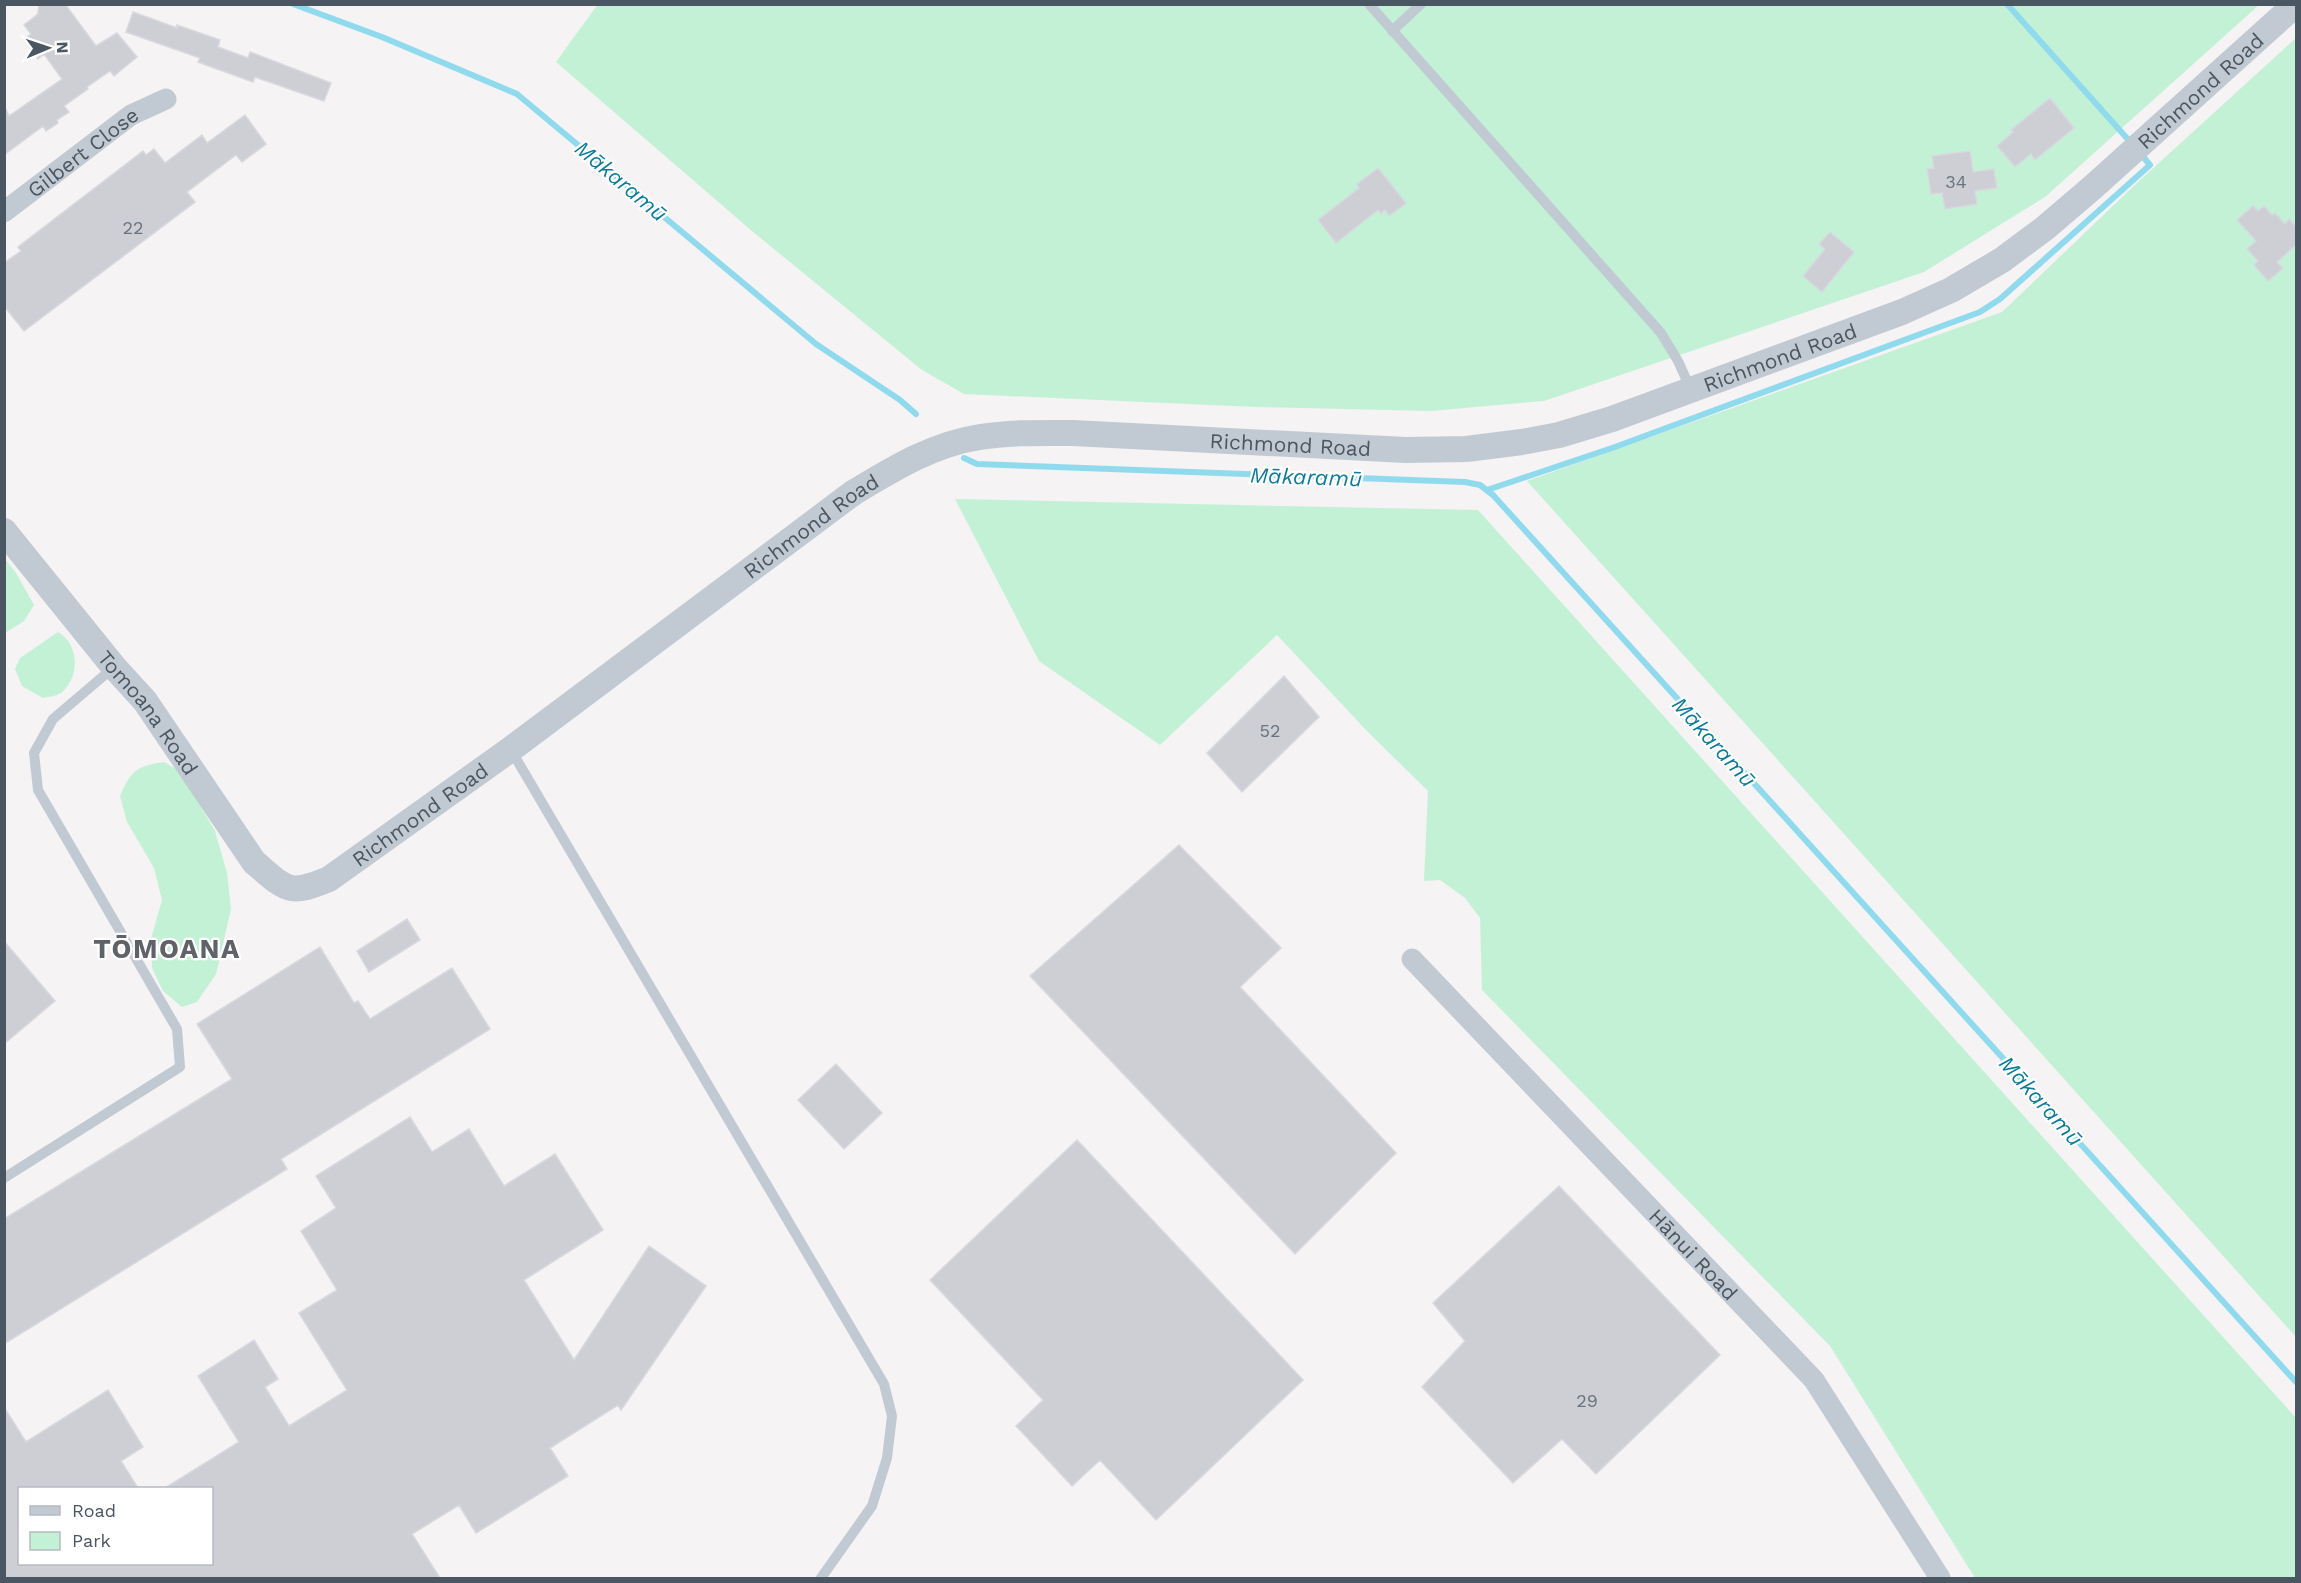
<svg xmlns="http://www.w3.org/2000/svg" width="2301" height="1583" font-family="'Work Sans',sans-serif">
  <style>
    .green { fill: #c3f1d5 }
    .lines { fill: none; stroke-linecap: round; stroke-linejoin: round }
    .stream { stroke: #90daee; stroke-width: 6 }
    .building { fill: #cdcfd5; stroke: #d7d9de; stroke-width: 1.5 }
    .service { stroke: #c1cad2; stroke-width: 10 }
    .minor { stroke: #c1cad2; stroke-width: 21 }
    .tertiary { stroke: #c1cad2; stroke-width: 26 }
    .labels { text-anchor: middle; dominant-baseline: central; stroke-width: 4.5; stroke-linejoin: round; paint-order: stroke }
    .number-label { font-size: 18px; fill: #6b747e }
    .street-label { font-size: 21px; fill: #4a5661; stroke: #fff }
    .water-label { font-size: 22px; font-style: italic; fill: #0c7c9b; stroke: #fff }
    .district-label { font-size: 27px; font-weight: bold; letter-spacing: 1.5px; fill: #5f6368; stroke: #fff }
  </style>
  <rect width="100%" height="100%" fill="#f5f3f3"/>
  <path class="green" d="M598 4 2259 5 2045 197 1924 272 1544 401 1431 411 1255 407 964 394 922 370 752 231 556 62Z
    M2296 38V1337L1527 481 2002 312 2138 182Z
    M955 499 1478 510 2296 1418V1578H1975L1830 1346 1482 990 1480 918 1465 898 1440 880 1424 881 1428 791 1368 732 1277 635 1160 745 1039 661Z
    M5 559 16 573 34 605 24 621 5 633Z
    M58 632C80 645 80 677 61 693 56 696 48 697 43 698L22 686 15 669 20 658Z
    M164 762 181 772 215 831 227 873 231 909 216 974 197 1002 182 1007 163 991 152 968 151 939 162 900 154 868 127 822 120 796C131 771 136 766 164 762Z"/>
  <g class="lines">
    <path class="stream" d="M293 4 382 37 517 94 816 344 900 400 916 414
      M2007 4 2133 145
      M964 458 977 464 1465 482 1480 485 1493 495 2296 1382
      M1487 490 1615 447 1980 312 2000 299 2150 165 2140 153"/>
  </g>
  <path class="building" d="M39 4H65L96 46 117 33 137 57 114 76 110 71 87 87 88 89 64 106 69 112 57 120 58 123 46 131 43 126 4 155V105L9 116 62 79 44 54 38 59 24 39 31 34 24 25 38 14Z
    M133 12 177 28V25L220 40 218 47 248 58 250 52 331 83 324 101 255 77 253 82 198 62 200 58 126 32Z
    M2050 98 2074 128 2035 160 2031 154 2015 167 1997 146 2013 132 2011 130Z
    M245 115 266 144 242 162 236 155 187 192 195 202 24 331 4 306V263L21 251 18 247 143 151 146 155 154 149 165 163 202 135 207 143Z
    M1970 151 1973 172 1994 169 1997 188 1975 191 1977 204 1945 209 1942 193 1931 194 1927 169 1934 168 1932 156Z
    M1378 168 1406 203 1389 216 1385 210 1381 214 1378 210 1336 243 1318 220 1359 188 1357 184Z
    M2253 206 2258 211 2264 206 2272 215 2275 213 2285 224 2289 219 2296 227V245L2277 262 2283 268 2268 281 2254 265 2258 261 2247 249 2256 241 2237 220Z
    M1830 232 1854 252 1822 292 1803 276 1825 249 1819 244Z
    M1284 676 1319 717 1242 792 1207 753Z
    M1179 845 1281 948 1240 987 1396 1153 1295 1254 1030 976Z
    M407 919 420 940 369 972 357 951Z
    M4 941 55 1001 4 1044Z
    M320 947 354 1003 358 1001 370 1019 452 968 490 1029 281 1159 287 1169 4 1344V1219L232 1079 197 1024Z
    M836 1064 882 1113 844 1149 798 1100Z
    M410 1117 432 1152 469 1129 504 1186 555 1154 603 1230 524 1280 574 1360 649 1246 706 1286 621 1410 618 1405 550 1448 568 1476 476 1533 459 1505 412 1534 440 1578H4V1407L26 1442 108 1390 143 1447 121 1461 138 1488H20V1563H212V1488H165L239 1442 198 1376 254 1340 278 1379 265 1387 289 1426 347 1390 299 1313 337 1290 301 1231 336 1208 316 1176Z
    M1077 1140 1303 1380 1156 1520 1100 1460 1072 1486 1016 1426 1043 1400 930 1280Z
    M1559 1186 1720 1355 1596 1474 1562 1439 1513 1483 1422 1387 1465 1341 1433 1303Z"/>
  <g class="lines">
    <path class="service" d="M1369 4 1661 333 1678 361 1691 390
      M1392 31 1421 4
      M511 750 884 1384 892 1416 887 1458 872 1506 821 1578
      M4 1178 180 1067 177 1029 38 790 34 753 53 719 114 667"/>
    <g class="minor">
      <path id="s1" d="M4 212 131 115 166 99"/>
      <path id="s2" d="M1412 959 1814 1380 1940 1578"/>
    </g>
    <path class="tertiary" id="s3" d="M4 531 114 667 145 701 254 862C287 890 288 896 329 879L511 749 853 493C893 469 933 444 980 437 1011 432 1042 433 1073 433L1406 450 1466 449 1522 442 1559 435 1612 419 1902 312 1951 290 2002 260 2045 228 2093 187 2296 4"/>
  </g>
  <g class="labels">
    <g class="number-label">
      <text x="1956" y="181">34</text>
      <text x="133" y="227">22</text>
      <text x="1270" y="730">52</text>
      <text x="1587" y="1400">29</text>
    </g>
    <g class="street-label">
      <text stroke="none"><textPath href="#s3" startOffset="2610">Richmond Road</textPath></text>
      <text stroke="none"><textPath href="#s1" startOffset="99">Gilbert Close</textPath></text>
      <text stroke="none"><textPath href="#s3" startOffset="2106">Richmond Road</textPath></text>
      <text stroke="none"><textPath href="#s3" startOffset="1602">Richmond Road</textPath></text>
      <text stroke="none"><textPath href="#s3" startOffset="1098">Richmond Road</textPath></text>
      <text stroke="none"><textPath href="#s3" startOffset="232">Tomoana Road</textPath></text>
      <text stroke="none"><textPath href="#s3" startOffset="612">Richmond Road</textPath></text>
      <text stroke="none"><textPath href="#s2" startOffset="408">Hānui Road</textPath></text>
    </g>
    <g class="water-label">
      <text transform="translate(621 181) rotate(40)">Mākaramū</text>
      <text transform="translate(1306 477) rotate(2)">Mākaramū</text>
      <text transform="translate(1714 742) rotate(48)">Mākaramū</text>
      <text transform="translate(2041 1101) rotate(48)">Mākaramū</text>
    </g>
    <g class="district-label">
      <text x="167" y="949">TŌMOANA</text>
    </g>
  </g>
  <rect width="2301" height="1583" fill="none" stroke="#4a5661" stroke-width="12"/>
  <rect x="18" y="1487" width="195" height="78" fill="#ffffff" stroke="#b7bbc0" stroke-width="1.5"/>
  <rect x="30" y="1506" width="30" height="9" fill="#c1cad2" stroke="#b7bbc0" stroke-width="1.5"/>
  <text x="72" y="1517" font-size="18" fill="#4a5661">Road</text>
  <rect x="30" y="1532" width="30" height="18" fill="#c3f1d5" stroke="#b7bbc0" stroke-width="1.5"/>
  <text x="72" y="1547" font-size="18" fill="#4a5661">Park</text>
  <g transform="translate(48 48) rotate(88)" stroke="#ffffff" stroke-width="4.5" paint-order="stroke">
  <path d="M0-4.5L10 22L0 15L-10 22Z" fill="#4a5661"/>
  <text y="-9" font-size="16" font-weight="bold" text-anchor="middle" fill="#4a5661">N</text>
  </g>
</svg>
